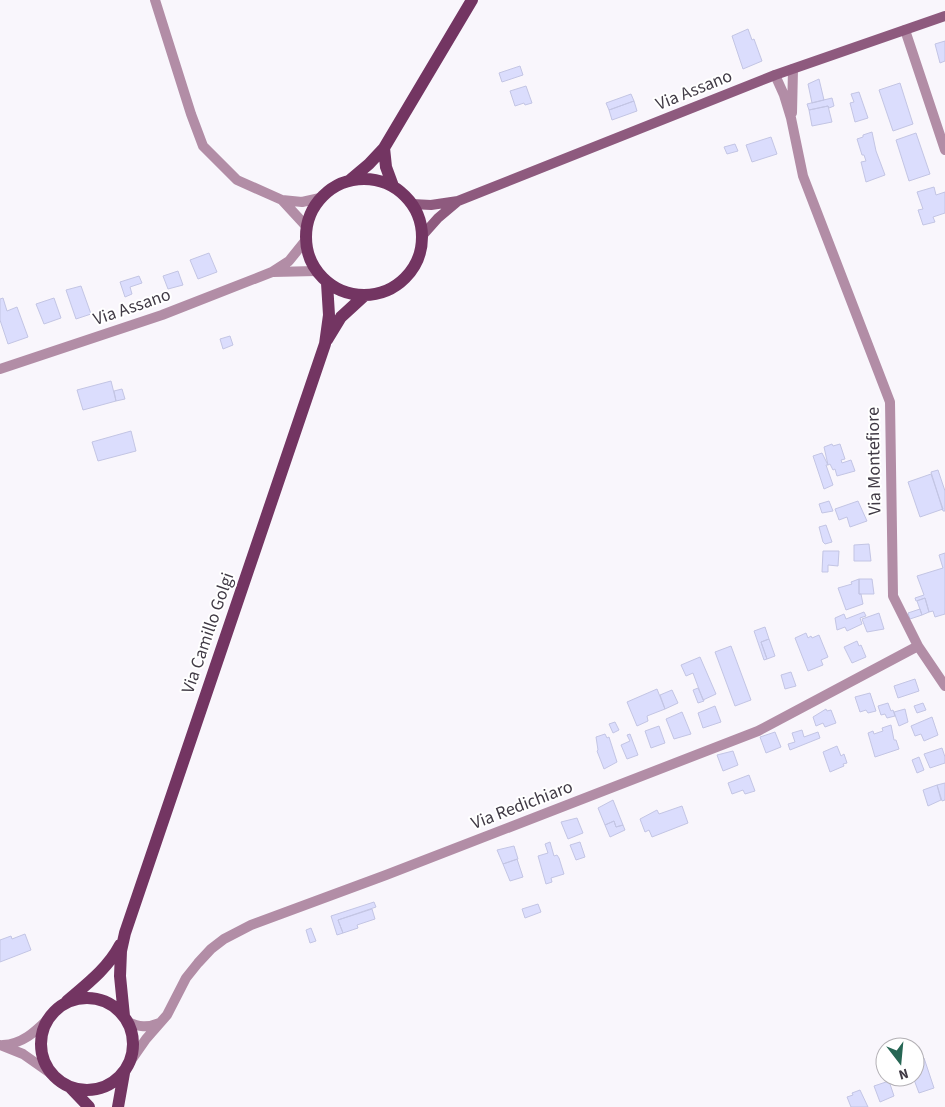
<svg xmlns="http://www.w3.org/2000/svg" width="945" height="1107" font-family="'Source Sans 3',sans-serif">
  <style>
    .building { fill: #dbddfd; stroke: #c3c5e4 }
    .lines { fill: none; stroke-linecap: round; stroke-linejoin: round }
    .minor { stroke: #b28da6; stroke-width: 10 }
    .secondary { stroke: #8e5a7e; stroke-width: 10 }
    .primary { stroke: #733562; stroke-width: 12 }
    .labels { text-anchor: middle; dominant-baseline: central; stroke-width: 4; stroke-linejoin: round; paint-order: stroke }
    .street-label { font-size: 18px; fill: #403a45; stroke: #fff }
  </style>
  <rect width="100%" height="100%" fill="#f9f6fc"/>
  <path class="building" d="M748 29 752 40 754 39 762 61 743 69 732 36Z
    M945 41V61L940 63 935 44Z
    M520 66 523 75 502 82 499 73Z
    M819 79 824 100 812 103 808 84Z
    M900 83 913 124 893 131 879 90Z
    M526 86 532 103 525 105 524 103 515 106 510 91Z
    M859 92 868 118 855 122 850 103 854 102 851 94Z
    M631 94 634 101 609 110 606 103Z
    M832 98 834 106 829 108 828 106 809 110 807 104Z
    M634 101 637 111 612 120 609 110Z
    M828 106 832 122 812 126 809 110Z
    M872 132 876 151 885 175 866 182 861 162 866 161 864 155H862L857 139 863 137V135Z
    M916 133 930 174 909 181 896 140Z
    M771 137 777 154 752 162 746 145Z
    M735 144 738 151 727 154 724 147Z
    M934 187 936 195 945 192V213L933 217 935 222 923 225 918 210 923 209 917 192Z
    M209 253 217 272 198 279 190 260Z
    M178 271 183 285 168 289 163 276Z
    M139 276 142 283 130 287 132 294 125 297 120 282Z
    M81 286 91 314 76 319 66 290Z
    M3 298 7 311 17 307 28 337 8 344 0 320V299Z
    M54 298 61 318 44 324 36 304Z
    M230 336 233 345 223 349 220 339Z
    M111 381 116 401 83 410 77 390Z
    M122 389 125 399 116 401 114 391Z
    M131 431 136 451 98 461 92 442Z
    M832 444 833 446 840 444 845 459 841 460 842 463 851 460 855 471 837 476 835 469 833 470 830 464 828 465 824 447Z
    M822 453 828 465H826L833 485 824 489 813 456Z
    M938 470 945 491V511H943L931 472Z
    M931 474 943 509 920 517 908 482Z
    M829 501 833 511 822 513 819 504Z
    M858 501 867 521 850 527 847 517 839 520 835 509Z
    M826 525 832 542 825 544 823 542 819 527Z
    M869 544 871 561H854V545Z
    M823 551H839L838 566 828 565V572H822Z
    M945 553V614L935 617 933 611 929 612 925 598 916 601 915 598 924 595 917 576 943 568 939 555Z
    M859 579H872L874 594H859Z
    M859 579V594H861L863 604 846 610 838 588 852 584 851 582Z
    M925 598 929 612 922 615 917 601Z
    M920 609 922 615 910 619 908 613Z
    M864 612 866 616 860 618 862 624 847 631 845 627 837 630 835 618 844 614 846 619Z
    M879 613 884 629 867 632 862 619Z
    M765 627 769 639 761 642 767 659 764 660 754 631Z
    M806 633 808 638 811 636 812 638 819 635 828 657 821 660 823 665 808 671 795 638Z
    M769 639 775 656 767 659 761 642Z
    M857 641 859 646 861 645 866 657 852 663 844 647Z
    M731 646 751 700 735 706 715 652Z
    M700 657 716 694 703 700 693 673 686 676 681 665Z
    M791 672 796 686 785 689 781 675Z
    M915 679 919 691 898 698 894 686Z
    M698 688 704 701 698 703 693 690Z
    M657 689 665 709 647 716 648 721 637 726 627 702Z
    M672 690 678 703 665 709 660 695Z
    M870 693 876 711 868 713 866 710 860 712 855 697Z
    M888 703 891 711 893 710 895 716 887 718 885 714 881 715 878 706Z
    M923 703 926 710 917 713 914 706Z
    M715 706 721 722 703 728 698 713Z
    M826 709 827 711 831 710 836 723 825 727 823 723 816 726 813 717Z
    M905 709 908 722 899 726 894 712Z
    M682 712 691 734 674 739 666 719Z
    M932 717 938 735 924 741 921 734 915 736 911 726Z
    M615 722 619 730 613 733 609 724Z
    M891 725 894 740H896L899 749 875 757 868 733 873 731 874 734 883 731 882 728Z
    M659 726 665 743 651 748 645 731Z
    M802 730 804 737 818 732 820 738 790 750 788 744 795 742 792 733Z
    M775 732 781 747 766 753 760 737Z
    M605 734 607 738 609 737 617 762 604 769 597 751 598 750 596 737Z
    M630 734 638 755 627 759 621 745 630 741 627 735Z
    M837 746 841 756 844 754 847 763 843 764 844 766 830 772 823 752Z
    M942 748 945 757V763L930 768 924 754Z
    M733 751 738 765 723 771 717 755Z
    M919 757 924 770 917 773 912 760Z
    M749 775 755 791 745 794 743 790 732 794 728 783Z
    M945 783V800L942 801 937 785Z
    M937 785 941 800 928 806 923 790Z
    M613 800 623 825 616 827 614 821 605 825 598 808Z
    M682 806 688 823 652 837 649 830 645 832 640 819 657 810 659 814Z
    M577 818 583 833 568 839 561 822Z
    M614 821 616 827 623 825 625 830 610 837 605 825Z
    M550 842 554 856 557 855 559 858 564 874 551 878 552 882 546 884 538 856 548 853 545 844Z
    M580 842 585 857 576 860 570 845Z
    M514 846 518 859 503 864 497 850Z
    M517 859 523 877 510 881 503 864Z
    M374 902 376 907 338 920 343 933 337 935 331 916Z
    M538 904 541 912 525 918 522 909Z
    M372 909 375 919 357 925 358 928 343 933 338 920Z
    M311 928 316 941 310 943 306 930Z
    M25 934 31 950 0 962V940L11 936 12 939Z
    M924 1058 934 1088 919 1093 913 1077H915V1061Z
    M889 1081 894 1096 880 1102 874 1086Z
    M860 1090 868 1107H851L847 1097 853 1095 852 1093Z"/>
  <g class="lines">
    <path class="minor" d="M155 0 191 114 203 146 237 180 282 200 302 202 320 198
      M905 30 945 150
      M775 75 784 95 791 118 803 176 890 402 893 596 918 646 945 686
      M792 113 793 69
      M282 200 306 226
      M273 272 316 271
      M0 369 162 315 272 272 289 261 305 241
      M128 1022C139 1027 147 1028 159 1023
      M0 1045 23 1054 50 1073
      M3 1045C22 1044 35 1032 47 1020
      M130 1062 146 1039 167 1015 186 978 198 963 211 949 224 939 251 925 386 875 758 731 918 646"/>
    <path class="secondary" d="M412 204 431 205 458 201 775 75 945 16
      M422 236 438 218 457 202"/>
    <path class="primary" d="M384 148 386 167 393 186
      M306 237a58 58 0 1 1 116 0a58 58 0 1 1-116 0Z
      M350 180 369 164 384 148 472 0
      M327 340 341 317 365 295
      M41 1044a46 46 0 1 1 92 0a46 46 0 1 1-92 0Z
      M67 1001C87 984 108 968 120 945
      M124 1016 120 976 121 951 125 933 325 344 329 315 327 283
      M71 1088 89 1107
      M118 1107 124 1073"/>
  </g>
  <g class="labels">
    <g class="street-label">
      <text transform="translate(694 90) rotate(-22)">Via Assano</text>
      <text transform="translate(132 307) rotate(-19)">Via Assano</text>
      <text transform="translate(874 461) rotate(-91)">Via Montefiore</text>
      <text transform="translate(208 633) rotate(-71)">Via Camillo Golgi</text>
      <text transform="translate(522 805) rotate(-21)">Via Redichiaro</text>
    </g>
  </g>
  <g transform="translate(900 1062) rotate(164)"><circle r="24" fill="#ffffff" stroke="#b3b0b5"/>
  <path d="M0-4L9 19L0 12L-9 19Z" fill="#266654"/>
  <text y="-8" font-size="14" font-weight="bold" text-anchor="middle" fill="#403a45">N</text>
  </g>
</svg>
